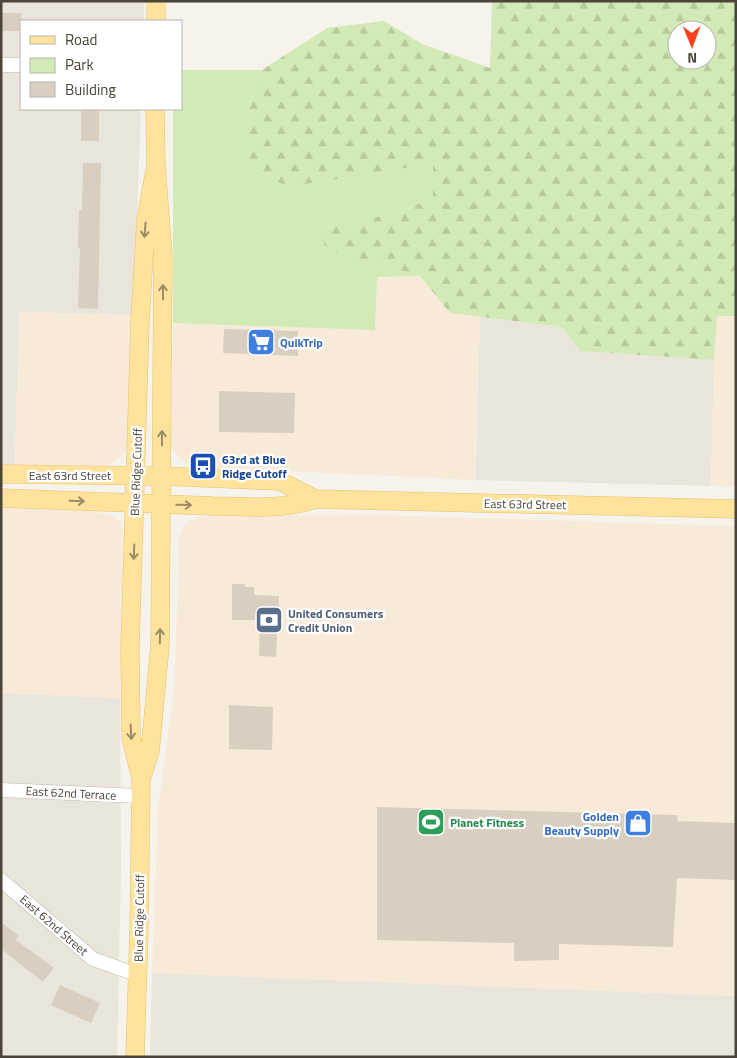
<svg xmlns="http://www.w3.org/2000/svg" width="737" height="1058" font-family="'Titillium Web',sans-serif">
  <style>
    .residential { fill: #eae5da }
    .commercial { fill: #f7ead8 }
    .green { fill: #d2eab5 }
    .forest { fill: url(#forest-firs); fill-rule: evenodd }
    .building { fill: #d8cfc1 }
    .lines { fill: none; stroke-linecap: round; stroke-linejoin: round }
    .minor-casing { stroke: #c2bbae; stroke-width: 15 }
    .major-casing { stroke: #e6c16a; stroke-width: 19 }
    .minor { stroke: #fff; stroke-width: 14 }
    .major { stroke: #ffe39c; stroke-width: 18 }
    .oneway { stroke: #9c8c66 }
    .labels { text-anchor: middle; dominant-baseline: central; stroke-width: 4.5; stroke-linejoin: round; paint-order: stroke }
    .shop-label { font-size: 12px; font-weight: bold; fill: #366cbe; stroke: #fff; text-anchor: start }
    .transit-label { font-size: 12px; font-weight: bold; fill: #164399; stroke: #fff; text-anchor: start }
    .street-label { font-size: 12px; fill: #4b4439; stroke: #fff }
    .service-label { font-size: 12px; font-weight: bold; fill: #4e5e75; stroke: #fff; text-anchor: start }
    .leisure-label { font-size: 12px; font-weight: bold; fill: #27864d; stroke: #fff; text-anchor: start }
  </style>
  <defs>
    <pattern id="forest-firs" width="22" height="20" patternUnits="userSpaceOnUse" patternTransform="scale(1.25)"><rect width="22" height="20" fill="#d2eab5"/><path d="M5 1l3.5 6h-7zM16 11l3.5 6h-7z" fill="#b6ca9c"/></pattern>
  </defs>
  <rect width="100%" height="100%" fill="#f6f3ec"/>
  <path class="residential" d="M1 1H144V21H21V109H141L133 315 19 312 15 465H1Z
    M480 317 562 327 580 351 714 360 711 486 475 480Z
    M1 693 120 698 121 868 117 1057H1Z
    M152 973 736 996V1057H150Z"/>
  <path class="commercial" d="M420 276 450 313 480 317 474 480 199 467 189 465 179 458 171 448 173 323 375 330 377 277Z
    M19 312 133 315 128 439 125 453 117 460 108 465H15Z
    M717 316H736V487L711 486 714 360Z
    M1 507 91 511 110 515 120 521 123 536 120 698 1 693Z
    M382 515 736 526V996L152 973 158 811 175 681 179 536 185 524 198 517 214 516Z"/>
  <path class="green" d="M181 70H262L243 118 251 167 287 187 391 171 433 161V199L383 216 327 250 420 276 377 277 375 330 173 323V109H181Z"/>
  <path class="forest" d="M492 1H736V316H717L714 360 580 351 562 327 450 313 420 276 326 250 320 229 383 216 433 199V162L391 171 287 187 251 167 243 118 262 70 327 28 384 21 422 44 490 68ZM677 30H707V60H677Z"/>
  <path class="building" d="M2 13H21V31H2Z
    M81 109H99V141H81Z
    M83 163H101L98 309 78 308 80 248H78L79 210H82Z
    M224 329 298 331V356L223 353Z
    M219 391 295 393 294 433 219 432Z
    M232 584H245V587H254V595L279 596 276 657 259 656 260 620H232Z
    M229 705 273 707 272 750 229 749Z
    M377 807 677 815 678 821 736 823V880L677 878 673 947 559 944V960L514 961V943L377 940Z
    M1 922 19 936 16 940 54 968 43 982 1 949Z
    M60 985 100 1003 91 1023 51 1005Z"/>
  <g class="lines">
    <g class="minor-casing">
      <path id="minor" d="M1 65H21
        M1 790 140 796
        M1 880 93 959 138 975"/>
    </g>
    <g class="major-casing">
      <path id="major" d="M156 21V1
        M1 474 162 476 280 481 315 499
        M1 498C72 501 142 504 212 506 246 506 282 511 315 499L736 509
        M141 779 150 752 160 645 163 256 156 165 155 109
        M135 1057 139 928 141 779 131 737 130 648 140 322 146 219 156 165"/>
    </g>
    <use href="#minor" class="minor"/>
    <use href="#major" class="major"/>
  </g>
  <defs><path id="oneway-shaft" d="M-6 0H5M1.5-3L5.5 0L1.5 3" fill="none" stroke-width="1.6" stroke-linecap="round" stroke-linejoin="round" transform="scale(1.25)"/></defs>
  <g class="oneway">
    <use href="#oneway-shaft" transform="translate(145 230) rotate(94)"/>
    <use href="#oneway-shaft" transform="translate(163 292) rotate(-90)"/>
    <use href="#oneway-shaft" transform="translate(162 438) rotate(-90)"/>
    <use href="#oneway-shaft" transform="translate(77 501) rotate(2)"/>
    <use href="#oneway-shaft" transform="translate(184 505) rotate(1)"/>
    <use href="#oneway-shaft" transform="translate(134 552) rotate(92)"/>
    <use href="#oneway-shaft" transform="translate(160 636) rotate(-89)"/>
    <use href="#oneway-shaft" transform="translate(131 732) rotate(87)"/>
  </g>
  <defs>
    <g id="supermarket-square" transform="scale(1.4375)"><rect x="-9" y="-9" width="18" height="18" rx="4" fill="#3f7fe0" stroke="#fff"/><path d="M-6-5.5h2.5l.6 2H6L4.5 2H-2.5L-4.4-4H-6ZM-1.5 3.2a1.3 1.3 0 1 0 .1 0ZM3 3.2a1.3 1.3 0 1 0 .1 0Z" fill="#fff"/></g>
    <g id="bus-square" transform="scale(1.4375)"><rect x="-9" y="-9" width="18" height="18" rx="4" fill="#1a4fb4" stroke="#fff"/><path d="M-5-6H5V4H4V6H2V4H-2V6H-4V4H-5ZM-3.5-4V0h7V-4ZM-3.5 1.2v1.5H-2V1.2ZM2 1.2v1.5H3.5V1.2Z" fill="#fff"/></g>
    <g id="bank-square" transform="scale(1.4375)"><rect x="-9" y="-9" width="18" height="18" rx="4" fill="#5c6f8a" stroke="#fff"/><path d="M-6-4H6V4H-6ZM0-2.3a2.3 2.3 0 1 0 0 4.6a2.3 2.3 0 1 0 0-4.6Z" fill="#fff"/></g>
    <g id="stadium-square" transform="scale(1.4375)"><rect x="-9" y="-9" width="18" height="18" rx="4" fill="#2e9e5b" stroke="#fff"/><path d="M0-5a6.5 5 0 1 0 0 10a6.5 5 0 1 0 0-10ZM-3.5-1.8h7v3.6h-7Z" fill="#fff"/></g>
    <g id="shop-square" transform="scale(1.4375)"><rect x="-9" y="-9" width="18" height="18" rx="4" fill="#3f7fe0" stroke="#fff"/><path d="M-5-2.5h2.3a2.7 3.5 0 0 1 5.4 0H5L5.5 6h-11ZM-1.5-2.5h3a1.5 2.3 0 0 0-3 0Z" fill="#fff"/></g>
  </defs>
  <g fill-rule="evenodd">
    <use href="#supermarket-square" x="261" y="342"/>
    <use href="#bus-square" x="203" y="466"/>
    <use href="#bank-square" x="269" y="620"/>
    <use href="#stadium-square" x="431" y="822"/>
    <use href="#shop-square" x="638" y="823"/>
  </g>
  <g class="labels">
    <g class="shop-label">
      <text x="280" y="342">QuikTrip</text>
      <text x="619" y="816" text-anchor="end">Golden<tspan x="619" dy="14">Beauty Supply</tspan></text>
    </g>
    <g class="transit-label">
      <text x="222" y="459">63rd at Blue<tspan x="222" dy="14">Ridge Cutoff</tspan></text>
    </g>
    <g class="street-label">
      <text transform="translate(136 472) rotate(-88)">Blue Ridge Cutoff</text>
      <text x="70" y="475">East 63rd Street</text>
      <text transform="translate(525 504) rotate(1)">East 63rd Street</text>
      <text transform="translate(71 793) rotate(3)">East 62nd Terrace</text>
      <text transform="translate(139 918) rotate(-89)">Blue Ridge Cutoff</text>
      <text transform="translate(54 925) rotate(41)">East 62nd Street</text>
    </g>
    <g class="service-label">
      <text x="288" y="613">United Consumers<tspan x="288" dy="14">Credit Union</tspan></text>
    </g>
    <g class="leisure-label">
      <text x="450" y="822">Planet Fitness</text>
    </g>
  </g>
  <rect width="737" height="1058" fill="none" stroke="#4b4439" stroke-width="5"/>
  <rect x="20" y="20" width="162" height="90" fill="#ffffff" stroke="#b7b4b0"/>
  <rect x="30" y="36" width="25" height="8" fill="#ffe39c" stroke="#b7b4b0"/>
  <text x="65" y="45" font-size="15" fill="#4b4439">Road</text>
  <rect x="30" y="58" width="25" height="15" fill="#d2eab5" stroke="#b7b4b0"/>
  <text x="65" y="70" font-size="15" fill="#4b4439">Park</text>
  <rect x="30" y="82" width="25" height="15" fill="#d8cfc1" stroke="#b7b4b0"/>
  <text x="65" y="95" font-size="15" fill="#4b4439">Building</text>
  <g transform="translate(692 45) rotate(179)"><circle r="24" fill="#ffffff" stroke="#b7b4b0"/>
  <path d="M0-4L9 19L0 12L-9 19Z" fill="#fc3f1d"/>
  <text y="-8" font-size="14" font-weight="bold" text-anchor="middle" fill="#4b4439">N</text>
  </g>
</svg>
